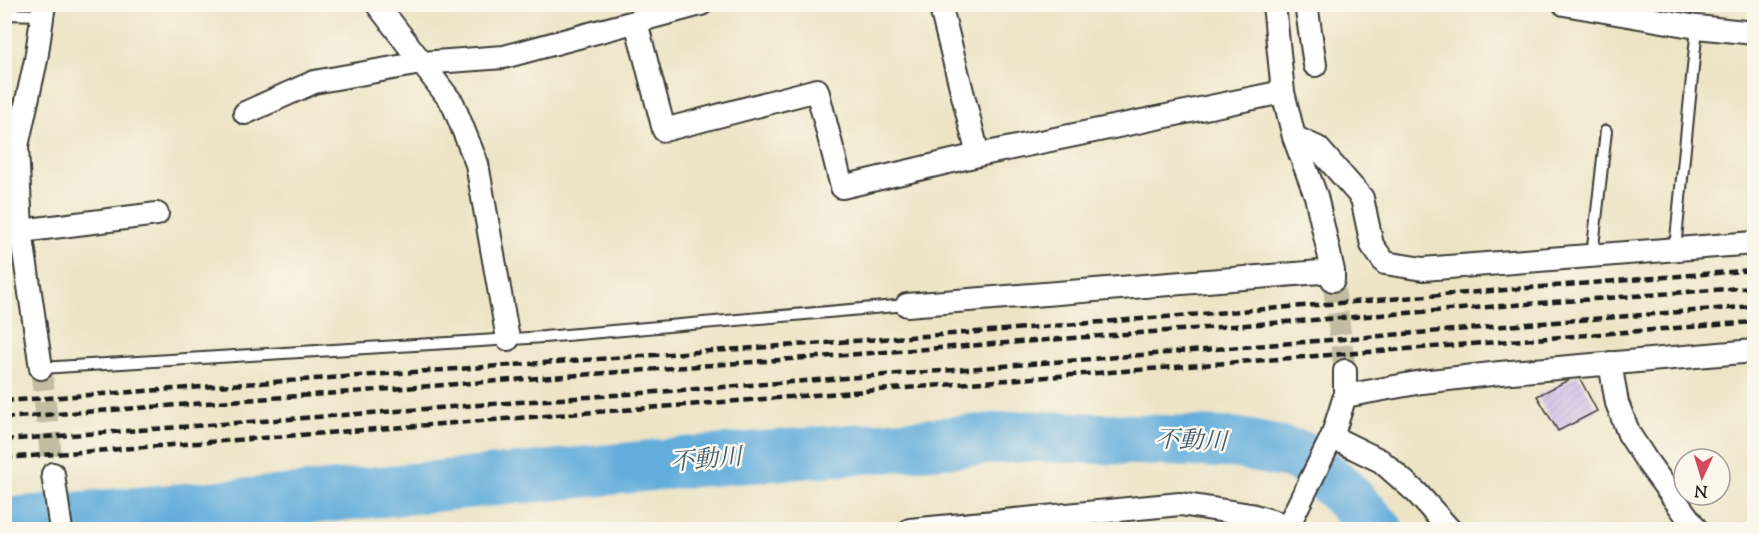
<svg xmlns="http://www.w3.org/2000/svg" width="1759" height="534" font-family="'Sorts Mill Goudy','Noto Serif JP',serif">
  <style>
    .lines { fill: none; stroke-linecap: round; stroke-linejoin: round }
    .river { stroke: #63addb; stroke-width: 51 }
    .building { fill: url(#building-hatch) }
    .minor-tunnel { stroke: #c2bca2; stroke-width: 22; stroke-dasharray: 22 11; stroke-linecap: butt }
    .service-casing { stroke: #3b3a35; stroke-width: 14 }
    .minor-casing { stroke: #3b3a35; stroke-width: 26 }
    .service { stroke: #fff; stroke-width: 10 }
    .minor { stroke: #fff; stroke-width: 22 }
    .rail { stroke: #1c1c1c; stroke-width: 4.5; stroke-dasharray: 9 4.5; stroke-linecap: butt }
    .labels { text-anchor: middle; dominant-baseline: central; stroke-width: 5; stroke-linejoin: round; paint-order: stroke }
    .water-label { font-size: 24px; font-style: italic; fill: #3c5d72; stroke: #fbf7ec }
  </style>
  <defs>
    <pattern id="building-hatch" width="6" height="6" patternUnits="userSpaceOnUse" patternTransform="scale(1.5)"><rect width="6" height="6" fill="#cab6e6"/><path d="M-1 1l2-2M0 6l6-6M5 7l2-2" fill="none" stroke="#ad9cc5"/></pattern>
  </defs>
  <rect width="100%" height="100%" fill="#fbf7ec"/>
  <filter id="ink" filterUnits="userSpaceOnUse"><feTurbulence type="fractalNoise" baseFrequency=".0167" numOctaves="2"/><feDisplacementMap in="SourceGraphic" scale="12" xChannelSelector="R" yChannelSelector="G"/><feConvolveMatrix kernelMatrix="1 2 1 2 8 2 1 2 1" color-interpolation-filters="sRGB"/></filter>
  <filter id="wash" filterUnits="userSpaceOnUse"><feTurbulence type="fractalNoise" baseFrequency=".008" numOctaves="4" result="noise"/><feDisplacementMap in="SourceGraphic" scale="24" xChannelSelector="R" yChannelSelector="G"/><feGaussianBlur stdDeviation="1.35" result="paint"/><feColorMatrix in="noise" values="0 0 0 0 0 0 0 0 0 0 0 0 0 0 0 0 0 1.4 0 .05"/><feComposite in="paint" operator="in"/></filter>
  <g filter="url(#wash)">
    <rect width="100%" height="100%" fill="#ece4c4"/>
    <g class="lines">
      <path class="river" d="M4 523 292 500 690 462 1029 436 1237 443 1301 456 1341 490 1378 530"/>
    </g>
    <g id="blocks">
      <path class="building" d="M1578 375 1597 411 1558 431 1537 396Z"/>
    </g>
  </g>
  <g filter="url(#ink)">
    <use href="#blocks" fill-opacity="0" stroke="#3b3a35" stroke-width="1.5"/>
    <g class="lines">
      <path class="minor-tunnel" d="M1333 280 1345 371
        M41 368 53 474"/>
      <g class="service-casing">
        <path id="service" d="M4 14 42 15
          M1675 249 1697 27
          M1592 256 1606 131
          M41 368 544 337 907 305"/>
      </g>
      <g class="minor-casing">
        <path id="minor" d="M377 4 453 104 477 164 508 339
          M940 4 978 155
          M1274 4 1283 92 1294 137 1316 196 1333 271V280
          M1306 4 1315 65
          M1564 4 1697 27 1754 33
          M636 22 664 130 817 90 842 187 978 155 1283 92
          M245 113 314 82 421 63 504 57 701 4
          M1294 137 1318 148 1362 198 1372 245 1385 263 1423 269 1754 243
          M21 231 157 214
          M907 305 1333 271
          M1610 363 1617 403 1629 434 1648 463 1697 530
          M41 368 21 231 17 146 36 60 44 4
          M1345 371V396
          M1332 437 1381 461 1417 493 1450 530
          M53 474 61 530
          M1288 526 1332 437 1345 396 1422 382 1500 373 1754 351
          M910 530 1180 504 1251 515 1288 526 1292 530"/>
      </g>
      <use href="#service" class="service"/>
      <use href="#minor" class="minor"/>
      <path class="rail" d="M4 401 952 334 1754 270
        M4 418 1754 287
        M4 440 954 370 1754 306
        M4 458 1754 322"/>
    </g>
  </g>
  <g class="labels">
    <g class="water-label">
      <text transform="translate(1191 442) rotate(2)">不動川</text>
      <text transform="translate(706 461) rotate(-5)">不動川</text>
    </g>
  </g>
  <rect width="1759" height="534" fill="none" stroke="#fbf7ec" stroke-width="24"/>
  <g transform="translate(1702 477) rotate(184)"><circle r="28" fill="#fbf7ec" stroke="#a29f99" stroke-width="1.5"/>
  <path d="M0-4.5L10 22L0 15L-10 22Z" fill="#d1495b"/>
  <text y="-9" font-size="16" font-weight="bold" text-anchor="middle" fill="#1c1c1c">N</text>
  </g>
</svg>
